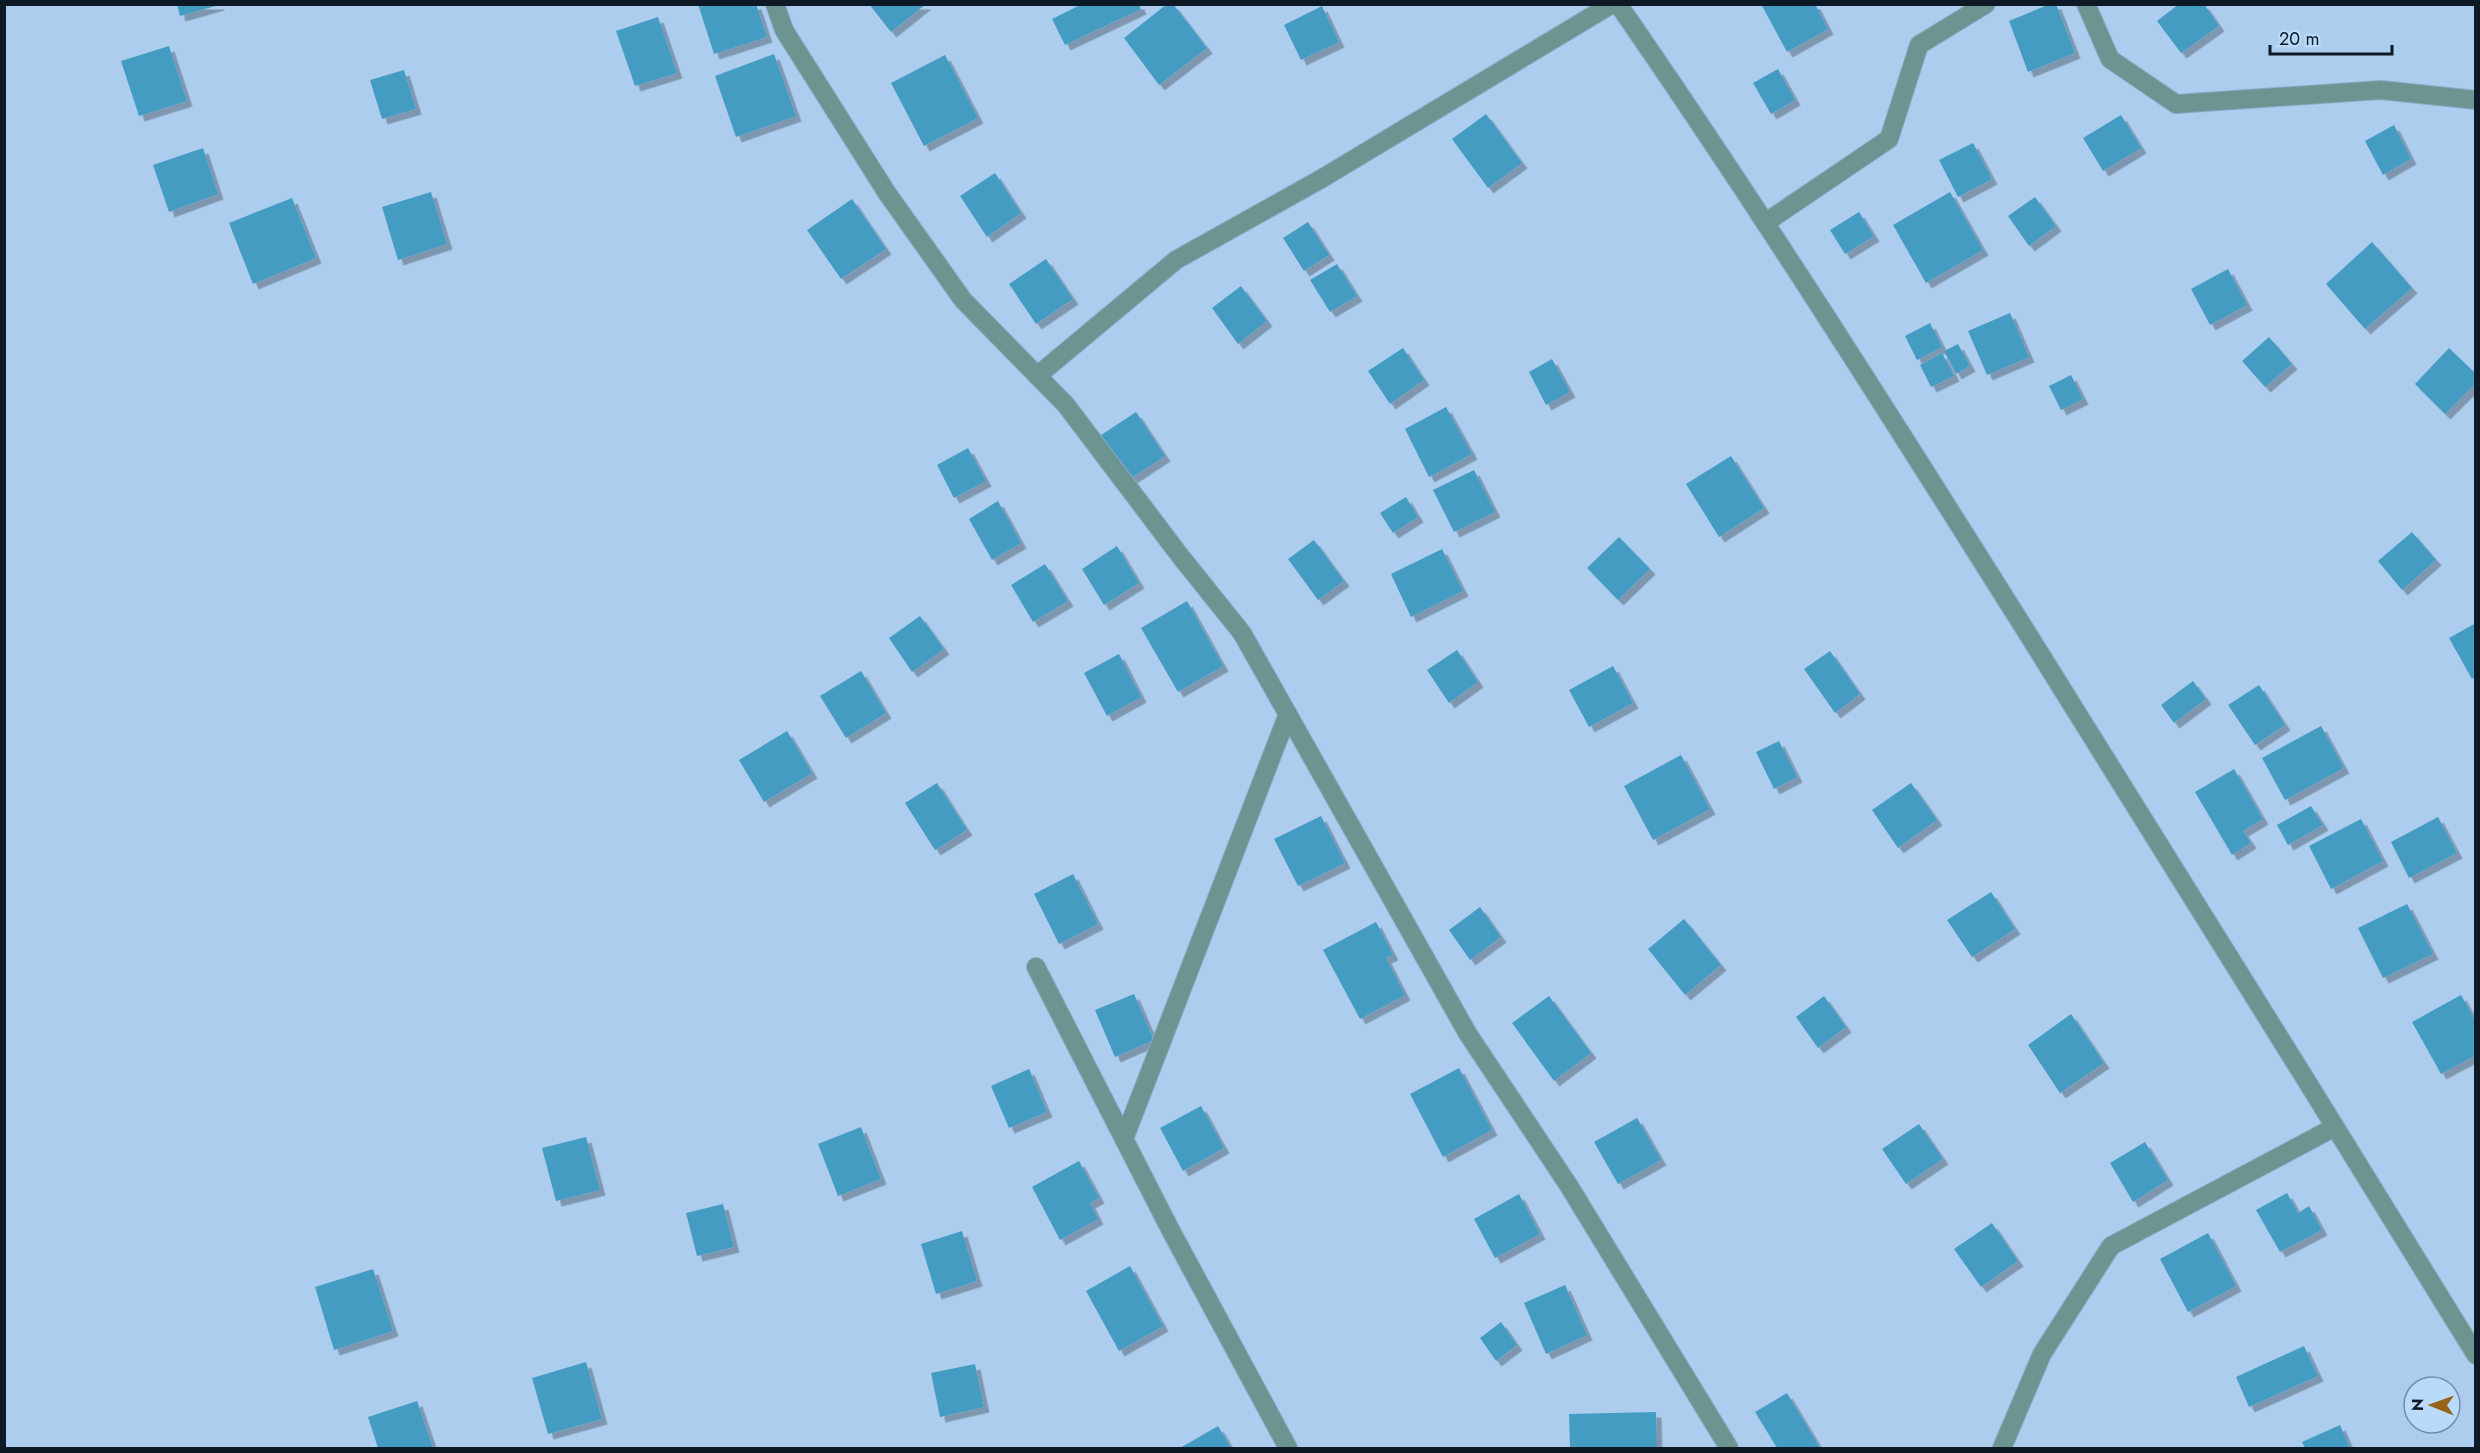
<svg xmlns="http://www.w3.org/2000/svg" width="2480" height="1453" font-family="Jost,sans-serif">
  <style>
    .building { fill: #459cc3; filter: url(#shadow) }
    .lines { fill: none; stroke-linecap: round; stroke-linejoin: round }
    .minor-casing { stroke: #8da9c6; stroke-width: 20 }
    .minor { stroke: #6c9592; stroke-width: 18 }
  </style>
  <defs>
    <filter id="shadow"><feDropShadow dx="5.5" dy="5.5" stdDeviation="0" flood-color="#0004"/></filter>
  </defs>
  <rect width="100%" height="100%" fill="#adcdee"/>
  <path class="building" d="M177 4H219V5L180 16Z
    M698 4H756L767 37 714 54Z
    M869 4H926L891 32Z
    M1082 4H1139L1141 9 1065 45 1052 19Z
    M1167 4H1173L1207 48 1159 85 1124 38Z
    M1761 4H1815L1828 29 1787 52Z
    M2050 4H2056L2075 53 2028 72 2009 21Z
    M2179 4H2204L2219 26 2181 53 2157 21Z
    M1322 6 1339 42 1301 60 1284 25Z
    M658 17 677 73 635 86 616 31Z
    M169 46 187 101 139 116 121 61Z
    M774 54 796 116 736 137 715 76Z
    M945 55 978 118 924 146 891 83Z
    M1778 69 1795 100 1771 114 1753 83Z
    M404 70 416 109 382 119 370 80Z
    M1486 114 1522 163 1488 188 1452 139Z
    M2121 115 2141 148 2103 171 2083 138Z
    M2394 125 2411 159 2383 175 2365 141Z
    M1973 143 1992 179 1958 197 1939 160Z
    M203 148 218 194 169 212 153 165Z
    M995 173 1021 213 987 237 960 196Z
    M431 192 447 244 398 260 382 207Z
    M1950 192 1983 250 1926 283 1893 225Z
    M2035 197 2056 226 2029 246 2008 216Z
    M292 198 316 258 253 284 229 223Z
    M852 199 886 249 841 279 807 230Z
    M1859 212 1874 236 1845 254 1830 230Z
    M1308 222 1329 255 1304 271 1283 238Z
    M2372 242 2412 288 2365 329 2326 284Z
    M1046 259 1073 299 1036 324 1009 284Z
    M1337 264 1357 296 1330 312 1310 280Z
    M2228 269 2247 305 2210 325 2191 289Z
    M1241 286 1267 321 1238 344 1212 308Z
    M2010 313 2029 357 1987 375 1968 331Z
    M1930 323 1942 347 1917 360 1905 336Z
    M2269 337 2292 364 2265 387 2242 361Z
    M1958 344 1970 366 1956 374 1944 351Z
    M1403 348 1424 380 1390 404 1368 371Z
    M2449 348 2476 374V383L2445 414 2415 384Z
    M1942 353 1954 376 1931 387 1920 365Z
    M1552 359 1570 392 1546 405 1529 372Z
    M2071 375 2083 399 2061 410 2049 386Z
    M1446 407 1472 454 1429 477 1405 429Z
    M1136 412 1165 456 1127 481 1098 437Z
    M968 448 986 481 954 498 937 465Z
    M1731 456 1764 508 1719 537 1686 484Z
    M1474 470 1495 512 1454 532 1433 490Z
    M1406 497 1418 517 1393 533 1380 513Z
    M998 501 1021 543 992 560 969 519Z
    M2412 532 2436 560 2402 590 2378 561Z
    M1619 537 1650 569 1618 600 1587 568Z
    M1314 540 1344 581 1318 600 1288 559Z
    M1117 546 1139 583 1104 605 1082 569Z
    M1442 549 1463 591 1411 617 1391 574Z
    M1045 564 1068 601 1033 622 1011 585Z
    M1187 601 1223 666 1178 692 1141 628Z
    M920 616 944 649 912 672 889 638Z
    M2476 623V676L2472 679 2449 638Z
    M1457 650 1478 682 1449 703 1427 670Z
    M1830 651 1860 694 1835 713 1804 669Z
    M1119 654 1141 697 1107 716 1084 673Z
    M1613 666 1633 703 1589 727 1569 690Z
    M861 671 886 713 846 738 820 696Z
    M2193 681 2206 699 2174 723 2161 705Z
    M2259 685 2285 725 2255 745 2228 705Z
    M2321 726 2344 768 2285 800 2262 758Z
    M787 731 812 773 764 802 739 760Z
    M1779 741 1797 777 1774 789 1756 752Z
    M1681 755 1710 809 1653 840 1624 786Z
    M2234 769 2263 819 2243 831 2251 843 2232 855 2195 792Z
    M937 783 967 830 935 850 905 803Z
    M1911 783 1937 820 1898 848 1872 810Z
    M2311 806 2323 825 2288 845 2277 825Z
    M1321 816 1345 863 1298 886 1274 839Z
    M2438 817 2457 853 2409 878 2391 842Z
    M2361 819 2383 861 2331 889 2309 846Z
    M1073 874 1098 924 1059 944 1034 894Z
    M1991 892 2015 929 1972 957 1947 920Z
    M2407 904 2433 954 2383 978 2358 928Z
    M1480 907 1501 937 1470 960 1449 930Z
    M1684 919 1721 965 1685 995 1648 949Z
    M1376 922 1393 955 1386 958 1405 995 1360 1019 1323 950Z
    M1134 994 1154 1040 1115 1057 1095 1010Z
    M2461 995 2476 1022V1055L2441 1074 2412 1022Z
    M1549 996 1591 1053 1554 1081 1512 1023Z
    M1824 996 1846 1027 1818 1048 1796 1017Z
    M2071 1014 2104 1063 2060 1093 2028 1045Z
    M1459 1068 1492 1130 1443 1157 1410 1094Z
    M1029 1069 1047 1112 1009 1128 991 1086Z
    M1201 1106 1224 1148 1183 1171 1160 1128Z
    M1637 1118 1661 1160 1618 1184 1594 1142Z
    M1919 1124 1943 1159 1906 1184 1882 1149Z
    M861 1127 881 1179 838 1196 818 1144Z
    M586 1137 600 1190 556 1201 542 1148Z
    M2145 1142 2168 1180 2133 1202 2110 1163Z
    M1079 1161 1099 1198 1090 1203 1098 1219 1060 1240 1032 1187Z
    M2287 1193 2298 1213 2309 1206 2322 1230 2280 1252 2256 1210Z
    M1519 1194 1540 1234 1495 1258 1474 1219Z
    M723 1204 734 1247 697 1256 686 1213Z
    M1992 1223 2018 1261 1981 1287 1954 1249Z
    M962 1231 977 1281 936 1294 921 1244Z
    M2208 1233 2236 1286 2188 1312 2160 1259Z
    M1130 1266 1163 1326 1119 1351 1086 1291Z
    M373 1269 393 1331 334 1350 315 1287Z
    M1565 1285 1587 1335 1546 1354 1524 1303Z
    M1501 1322 1517 1345 1496 1361 1480 1338Z
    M2304 1346 2318 1376 2249 1407 2236 1377Z
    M586 1362 602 1419 548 1434 532 1378Z
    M975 1364 984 1407 940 1417 931 1373Z
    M1787 1393 1820 1448H1777L1755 1412Z
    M417 1401 433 1448H378L368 1417Z
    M1656 1412 1657 1448H1570L1569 1414Z
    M2340 1425 2350 1448H2305L2302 1442Z
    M1218 1426 1231 1448H1180Z"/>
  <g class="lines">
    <g class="minor-casing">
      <path id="minor" d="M775 4 784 30 887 193 963 300 1066 405 1181 557 1242 633 1468 1034 1569 1186 1729 1448
        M1618 4C1760 209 1893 420 2026 631 2177 872 2327 1113 2476 1355
        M2086 4 2110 59 2176 104 2381 90 2476 100
        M1765 223 1889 139 1919 45 1986 4
        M1037 376 1176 260 1321 179 1612 4
        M1036 967 1170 1229 1288 1448
        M1124 1139 1288 714
        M2002 1448 2042 1354 2111 1246 2335 1127"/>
    </g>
    <use href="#minor" class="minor"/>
  </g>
  <rect width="2480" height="1453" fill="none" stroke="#0d1925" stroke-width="12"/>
  <g transform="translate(2432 1405) rotate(271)"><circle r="28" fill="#badafc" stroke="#758da6" stroke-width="1.5"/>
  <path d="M0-4.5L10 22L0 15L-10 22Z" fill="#976319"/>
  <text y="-9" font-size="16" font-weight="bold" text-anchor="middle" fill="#0d1925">N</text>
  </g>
  <path d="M2270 45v9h122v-9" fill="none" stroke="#0d1925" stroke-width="3"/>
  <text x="2279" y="45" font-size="18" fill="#0d1925" stroke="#badafc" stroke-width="4.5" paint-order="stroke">20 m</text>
</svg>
